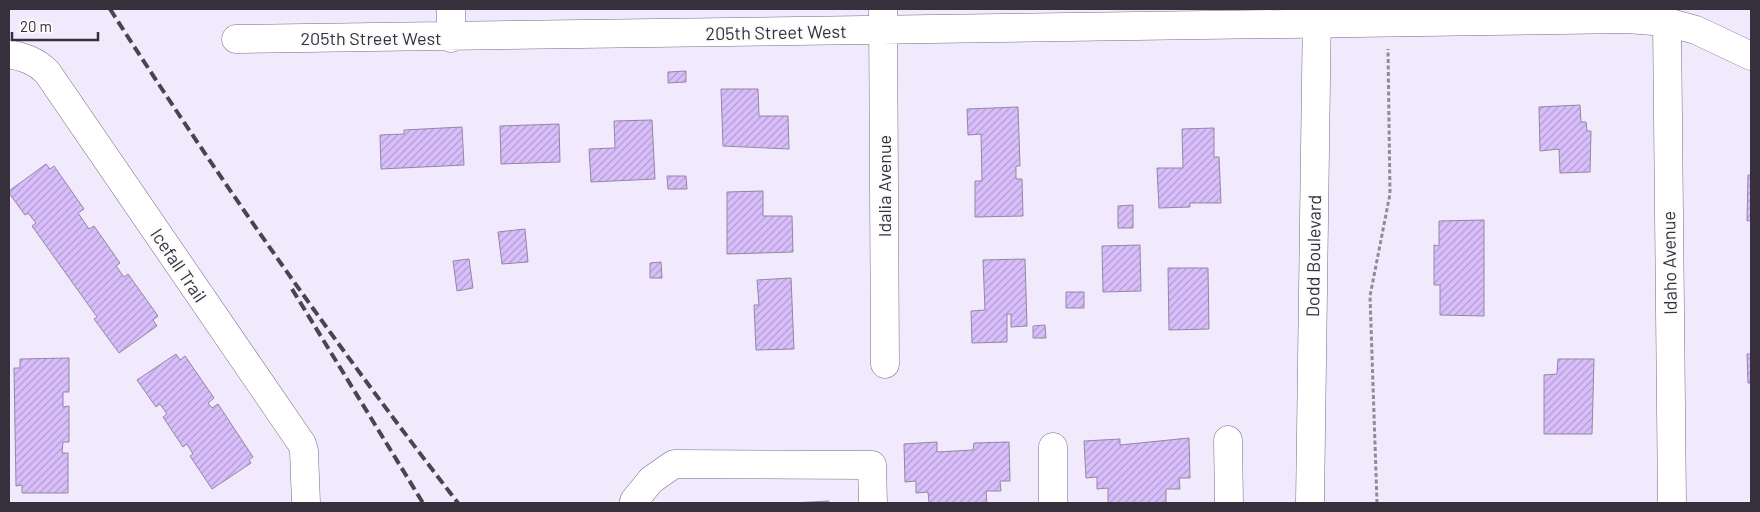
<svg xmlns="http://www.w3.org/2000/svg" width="1760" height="512" font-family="Barlow,sans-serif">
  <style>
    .building { fill: url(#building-hatch); stroke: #9387a3 }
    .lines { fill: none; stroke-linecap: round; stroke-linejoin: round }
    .minor-casing { stroke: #756a84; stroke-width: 29 }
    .major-casing { stroke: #756a84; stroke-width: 29 }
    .path { stroke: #918b99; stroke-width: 3; stroke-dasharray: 4 2.5; stroke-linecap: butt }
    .minor { stroke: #fff; stroke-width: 28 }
    .major { stroke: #fff; stroke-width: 28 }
    .rail { stroke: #4a4451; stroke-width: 4; stroke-dasharray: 10 5; stroke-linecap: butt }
    .labels { text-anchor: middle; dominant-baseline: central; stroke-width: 4; stroke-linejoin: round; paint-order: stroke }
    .street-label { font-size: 18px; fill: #35303c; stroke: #fbfbfb }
  </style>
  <defs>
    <pattern id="building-hatch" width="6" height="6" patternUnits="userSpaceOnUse" patternTransform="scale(1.25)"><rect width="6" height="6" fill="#d9befc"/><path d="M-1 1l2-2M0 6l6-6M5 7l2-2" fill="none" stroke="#b19bcd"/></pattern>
  </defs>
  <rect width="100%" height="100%" fill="#f1eafc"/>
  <path class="building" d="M686 71V82L668 83V72Z
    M721 89H758L759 116H788L789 149 723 146Z
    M1580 105 1581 122H1586L1587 131H1591L1590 172 1560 173 1559 149 1540 151 1539 107Z
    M1018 107 1020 166H1016V179H1022L1023 216 975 217V181H982L981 134 968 135 967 109Z
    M652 120 655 179 591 182 589 149 615 148 614 121Z
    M559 124 560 162 501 164 500 126Z
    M462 127 464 165 381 169 380 135 404 134V130Z
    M1214 128V157H1219L1221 203H1190V207L1159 208 1157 168H1183L1182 129Z
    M46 164 50 169 54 166 84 209 78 213 89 229 94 226 120 263 116 266 124 277 128 274 158 316 153 320 157 326 119 353 94 319 97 317 32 226 36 223 28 213 25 215 9 193V191Z
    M1748 175H1751V220L1747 221Z
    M667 176H686L687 189H668Z
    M763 191V216H792L793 252 727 254V192Z
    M1133 205V228H1118V206Z
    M1484 220V316L1440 315V285H1434V245L1439 246V221Z
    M525 229 528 262 502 264 498 232Z
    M1140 245 1141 291 1103 292 1102 246Z
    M469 259 473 288 457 291 453 261Z
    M1025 259 1027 326 1011 327V314H1007V342L972 343 971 311 985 310 983 260Z
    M661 262 662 278H650V263Z
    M1168 268H1208L1209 329 1169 330Z
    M791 278 794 349 756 350 754 305H759L757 280Z
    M1066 292H1084V308H1066Z
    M1045 325 1046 338H1033V326Z
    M176 354 180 360 185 356 214 398 208 403 212 408 218 404 253 457 249 460 251 463 212 489 190 456 193 454 187 444 183 447 163 417 167 414 160 404 156 407 137 380Z
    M1747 354H1751V383H1748Z
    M69 358V392H63V407L69 406V442H63L62 453H68V493H22V485L16 486 14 368H20V359Z
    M1558 359H1594L1592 434H1544V375L1557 374Z
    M1189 438 1190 478H1179L1180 489H1166V503H1108V488L1097 489V477L1086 478 1084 441 1120 439V445Z
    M937 442V452L973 450 974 443 1009 442 1010 481H1000L1001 491H986L987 503H929L928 492 916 493V481L905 482 904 444Z
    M829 501V503H792Z"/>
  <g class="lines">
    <g class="minor-casing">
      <path id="minor" d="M451 9V38
        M883 9 885 364
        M1667 22 1672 503
        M236 39C700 36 1163 22 1627 19L1667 22 1696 30 1751 56
        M9 54C24 57 36 61 47 72L302 444 304 451 306 503
        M1228 440 1229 503
        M1053 447V503
        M634 503V501L651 480 674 464 872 465 873 503"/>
    </g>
    <g class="major-casing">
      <path id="major" d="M1310 503 1317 9"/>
    </g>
    <path class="path" d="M1377 503 1370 296 1390 194 1388 49"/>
    <use href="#minor" class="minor"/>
    <use href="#major" class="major"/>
    <path class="rail" d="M110 9C218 178 335 344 458 503
      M292 289 423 503"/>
  </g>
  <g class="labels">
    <g class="street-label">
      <text transform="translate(776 32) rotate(-1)">205th Street West</text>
      <text x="371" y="38">205th Street West</text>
      <text transform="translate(884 186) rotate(-90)">Idalia Avenue</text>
      <text transform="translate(1313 256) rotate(-89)">Dodd Boulevard</text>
      <text transform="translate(1669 263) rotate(-91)">Idaho Avenue</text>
      <text transform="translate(179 265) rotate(56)">Icefall Trail</text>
    </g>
  </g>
  <rect width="1760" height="512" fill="none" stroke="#35303c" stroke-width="20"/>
  <path d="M12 32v8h86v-8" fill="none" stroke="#35303c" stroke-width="2.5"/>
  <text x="20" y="32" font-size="15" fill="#35303c" stroke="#fbfbfb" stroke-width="4" paint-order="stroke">20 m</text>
</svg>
